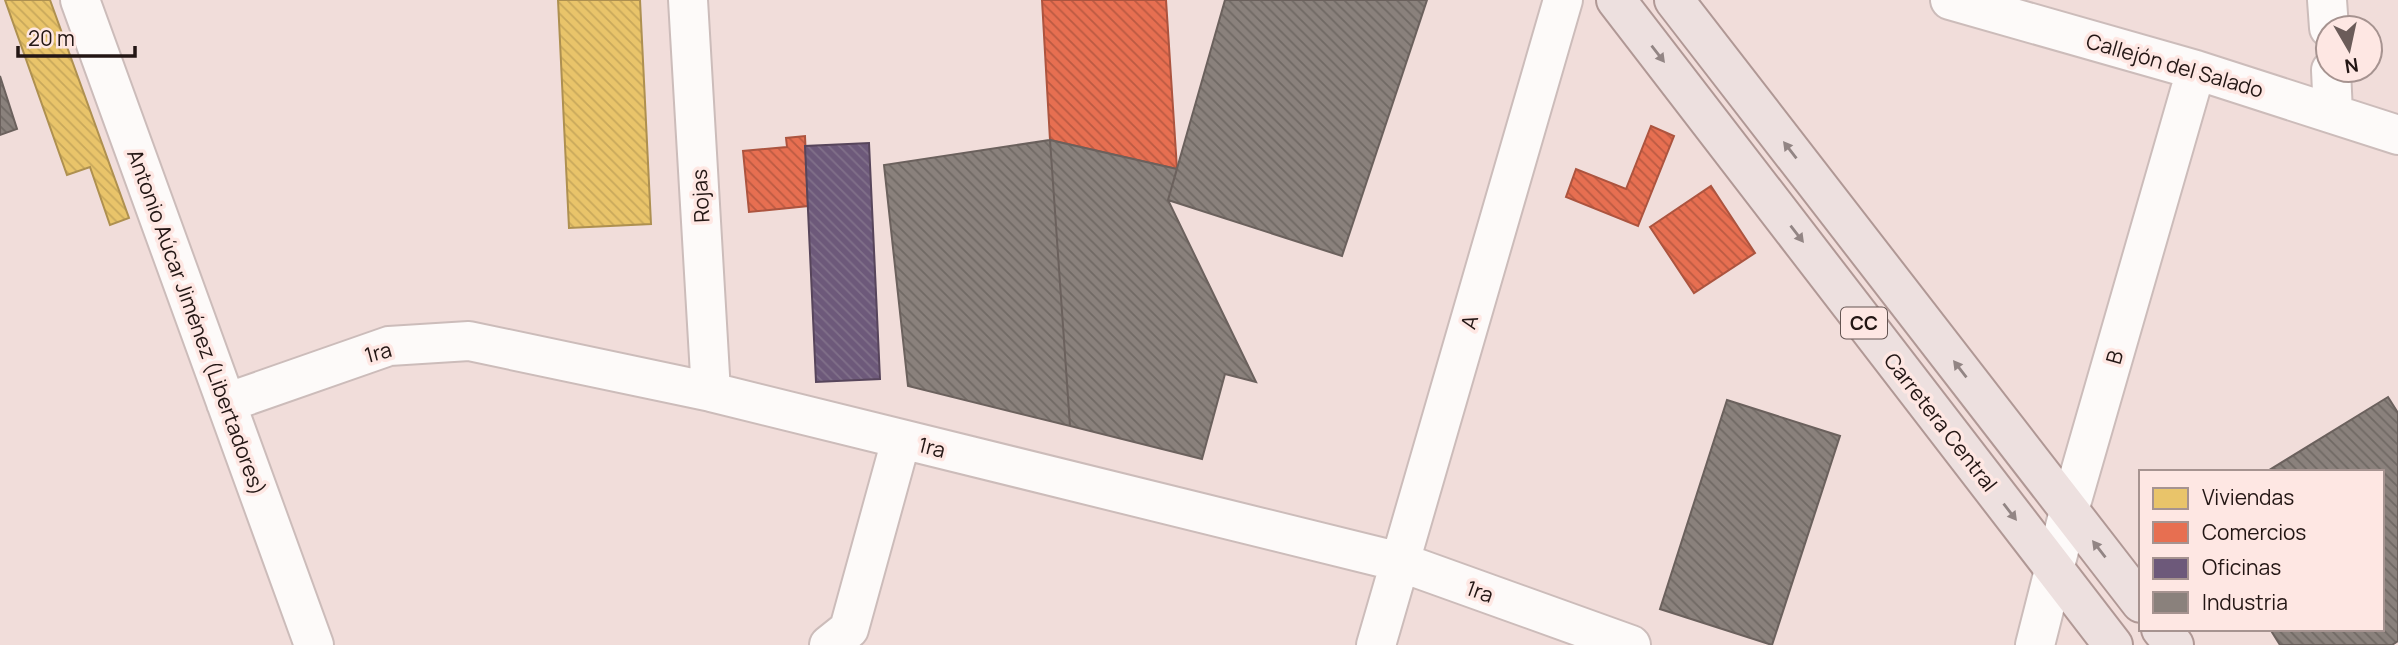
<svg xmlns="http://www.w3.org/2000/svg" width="2398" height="645" font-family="Manrope,sans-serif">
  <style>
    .homes { fill: url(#homes-back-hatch); stroke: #ae9050; stroke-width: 2 }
    .shops { fill: url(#shops-back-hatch); stroke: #ac543f; stroke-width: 2 }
    .offices { fill: url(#offices-back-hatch); stroke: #57455b; stroke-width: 2 }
    .industry { fill: url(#industry-back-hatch); stroke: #6b615d; stroke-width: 2 }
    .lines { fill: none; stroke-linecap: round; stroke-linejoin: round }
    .minor-casing { stroke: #ccbcba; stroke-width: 42 }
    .major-casing { stroke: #b09895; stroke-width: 42 }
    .minor { stroke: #fdfaf9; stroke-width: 38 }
    .major { stroke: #ede0df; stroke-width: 38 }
    .oneway { fill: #928584 }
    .labels { text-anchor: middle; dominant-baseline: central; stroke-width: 7; stroke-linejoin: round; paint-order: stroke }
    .shield { fill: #fee7e3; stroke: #655552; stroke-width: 2 }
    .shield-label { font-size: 19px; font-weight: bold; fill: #231614 }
    .street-label { font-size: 21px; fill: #231614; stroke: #fee7e3 }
  </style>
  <defs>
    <pattern id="homes-back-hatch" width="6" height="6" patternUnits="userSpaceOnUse" patternTransform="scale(1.75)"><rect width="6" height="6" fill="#e9c46a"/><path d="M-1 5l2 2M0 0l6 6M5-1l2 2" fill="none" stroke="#c8a85b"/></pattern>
    <pattern id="shops-back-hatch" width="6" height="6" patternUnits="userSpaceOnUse" patternTransform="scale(1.75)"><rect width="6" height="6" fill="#e76f51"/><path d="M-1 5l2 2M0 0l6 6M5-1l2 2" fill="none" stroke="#bb5a42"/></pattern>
    <pattern id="offices-back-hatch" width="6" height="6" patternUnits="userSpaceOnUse" patternTransform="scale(1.75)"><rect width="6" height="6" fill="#6d597a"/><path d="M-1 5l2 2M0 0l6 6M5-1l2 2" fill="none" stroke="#81718a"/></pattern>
    <pattern id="industry-back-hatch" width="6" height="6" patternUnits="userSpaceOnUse" patternTransform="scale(1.75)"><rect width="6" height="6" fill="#8a817c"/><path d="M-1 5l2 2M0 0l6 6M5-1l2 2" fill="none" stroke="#706964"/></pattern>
  </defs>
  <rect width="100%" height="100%" fill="#f1ddda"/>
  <path class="homes" d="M5 0H50L129 218 110 225 90 167 67 175Z
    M558 0H640L651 224 569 228Z"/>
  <path class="shops" d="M1042 0H1166L1177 169 1050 140Z
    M1651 126 1674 136 1638 226 1566 197 1576 169 1626 189Z
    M805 136 808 206 749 212 743 151 787 147 786 138Z
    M1711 186 1755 253 1694 293 1650 227Z"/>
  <path class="offices" d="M869 143 880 379 816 382 805 146Z"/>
  <path class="industry" d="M1225 0H1427L1342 256 1168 200Z
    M0 76 17 129 0 135Z
    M1050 140 1177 169 1168 200 1256 382 1225 374 1202 459 1070 426Z
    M1050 140 1070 426 908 386 884 165Z
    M2388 397 2398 413V641L2392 645H2280L2270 629H2382V472H2266Z
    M1727 400 1840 436 1772 645 1660 609Z"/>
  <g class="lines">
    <g class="minor-casing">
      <path id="minor" d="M80 0 314 645
        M688 0 711 392
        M1950 0 2196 70 2398 135
        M2327 0 2329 28
        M2331 70 2333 113
        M226 403 389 346 469 341 711 392 1400 562 1631 645
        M829 645 849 629 901 440
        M1376 645 1563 0
        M2035 645 2069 511 2196 70"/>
    </g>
    <g class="major-casing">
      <path id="major" d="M1616 0 2113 645
        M1674 0 2141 603
        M2161 629 2174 645"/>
    </g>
    <use href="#minor" class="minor"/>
    <use href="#major" class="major"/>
  </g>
  <defs><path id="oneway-solid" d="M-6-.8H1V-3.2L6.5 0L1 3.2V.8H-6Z" transform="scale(1.75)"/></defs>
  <g class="oneway">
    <use href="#oneway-solid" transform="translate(1658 54) rotate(52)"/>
    <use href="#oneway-solid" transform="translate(1790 150) rotate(-128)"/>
    <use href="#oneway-solid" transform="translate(1797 234) rotate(52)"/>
    <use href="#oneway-solid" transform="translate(1960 369) rotate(-128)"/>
    <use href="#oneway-solid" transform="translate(2010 512) rotate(52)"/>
    <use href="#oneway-solid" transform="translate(2099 549) rotate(-128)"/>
  </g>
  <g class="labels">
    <rect class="shield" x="1841" y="307.5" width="46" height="31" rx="5"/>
    <g class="shield-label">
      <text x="1864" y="323">CC</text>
    </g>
    <g class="street-label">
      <text transform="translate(2175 65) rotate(16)">Callejón del Salado</text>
      <text transform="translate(700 196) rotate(-93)">Rojas</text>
      <text transform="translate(197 322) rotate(70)">Antonio Aúcar Jiménez (Libertadores)</text>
      <text transform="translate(1469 322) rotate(-74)">A</text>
      <text transform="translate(378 352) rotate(-15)">1ra</text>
      <text transform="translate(2114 357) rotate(-74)">B</text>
      <text transform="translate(1941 422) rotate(52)">Carretera Central</text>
      <text transform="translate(932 447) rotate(14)">1ra</text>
      <text transform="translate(1480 591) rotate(20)">1ra</text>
    </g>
  </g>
  <rect x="2139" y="470" width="245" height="161" fill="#fee7e3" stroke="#a69390" stroke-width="2"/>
  <rect x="2153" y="488" width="35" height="21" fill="#e9c46a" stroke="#a69390" stroke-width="2"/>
  <text x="2202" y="505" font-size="21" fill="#231614">Viviendas</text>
  <rect x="2153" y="522" width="35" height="21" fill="#e76f51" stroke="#a69390" stroke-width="2"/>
  <text x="2202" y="540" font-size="21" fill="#231614">Comercios</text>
  <rect x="2153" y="558" width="35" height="21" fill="#6d597a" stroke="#a69390" stroke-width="2"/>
  <text x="2202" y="575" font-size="21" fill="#231614">Oficinas</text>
  <rect x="2153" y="592" width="35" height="21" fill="#8a817c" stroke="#a69390" stroke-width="2"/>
  <text x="2202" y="610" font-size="21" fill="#231614">Industria</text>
  <g transform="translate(2349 49) rotate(171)"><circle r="33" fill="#fee7e3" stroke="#a69390" stroke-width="2"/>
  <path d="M0-5L12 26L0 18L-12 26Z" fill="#6b5c59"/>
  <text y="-10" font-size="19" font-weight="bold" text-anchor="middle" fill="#231614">N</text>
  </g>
  <path d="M18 46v10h117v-10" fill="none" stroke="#231614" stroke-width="3.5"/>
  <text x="28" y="46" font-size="21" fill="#231614" stroke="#fee7e3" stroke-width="5" paint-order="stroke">20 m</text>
</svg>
